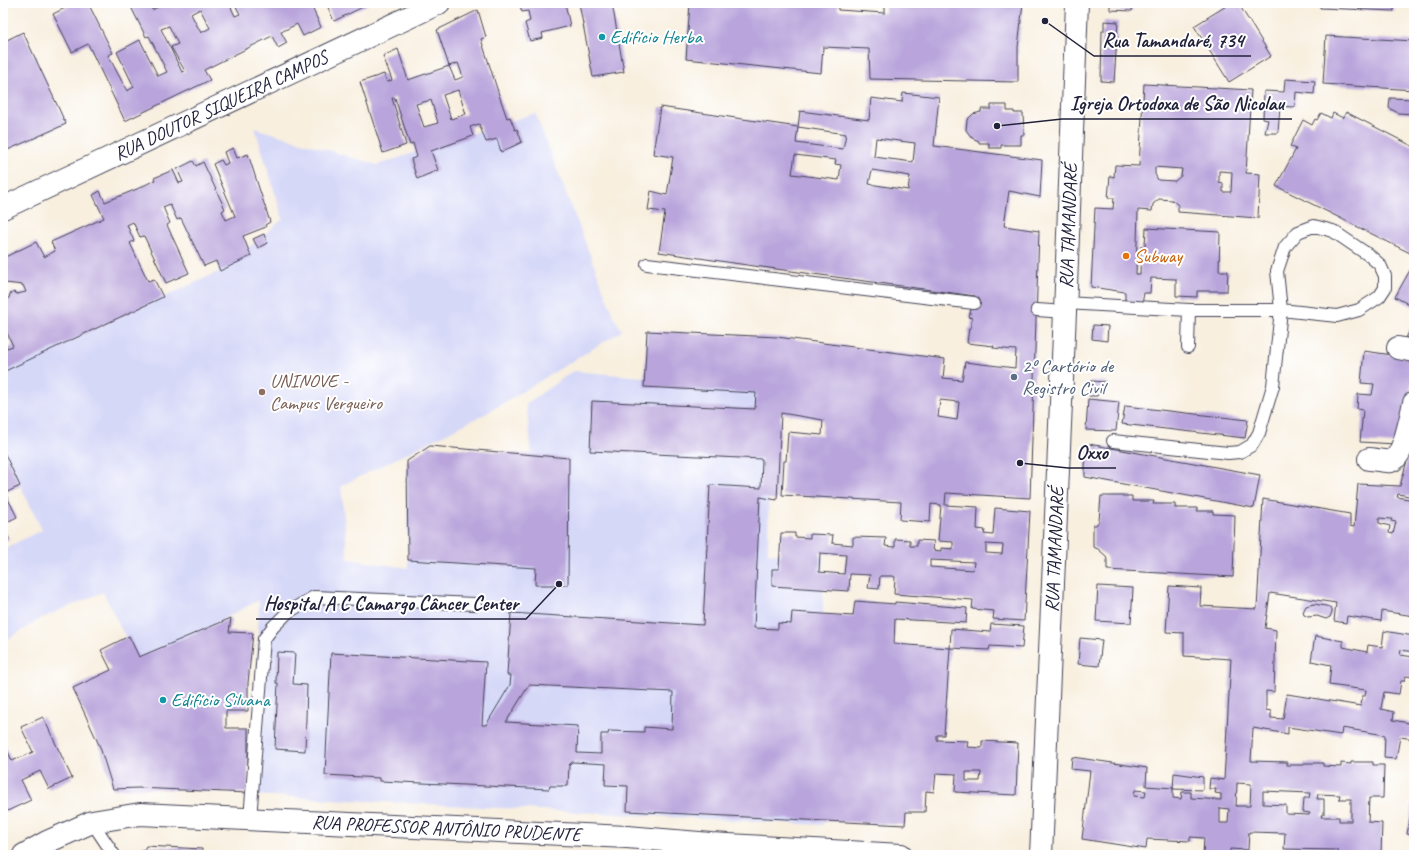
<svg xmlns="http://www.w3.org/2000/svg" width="1417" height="858" font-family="Caveat,sans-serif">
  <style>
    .built { fill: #d6d8f8 }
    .building { fill: #b9a5dc; fill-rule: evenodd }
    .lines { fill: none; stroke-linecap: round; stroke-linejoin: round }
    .lane-casing { stroke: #424154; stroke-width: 14 }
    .street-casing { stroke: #424154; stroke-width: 24 }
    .secondary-casing { stroke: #424154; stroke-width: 24 }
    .lane { stroke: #fff; stroke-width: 12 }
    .street { stroke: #fff; stroke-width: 22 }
    .secondary { stroke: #fff; stroke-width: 22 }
    .culture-dot { fill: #0f9aa8; stroke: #fff; stroke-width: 1.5 }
    .food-dot { fill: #e8710a; stroke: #fff; stroke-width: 1.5 }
    .service-dot { fill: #5c6f8a; stroke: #fff; stroke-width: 1.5 }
    .education-dot { fill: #8d6e63; stroke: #fff; stroke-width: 1.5 }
    .labels { text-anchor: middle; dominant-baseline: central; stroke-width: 4; stroke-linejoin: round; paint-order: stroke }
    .culture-label { font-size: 19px; fill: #0d838f; stroke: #fff; text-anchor: start }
    .street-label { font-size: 19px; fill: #22223b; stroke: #fff }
    .food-label { font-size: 19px; fill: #c56008; stroke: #fff; text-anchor: start }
    .service-label { font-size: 19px; fill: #4e5e75; stroke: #fff; text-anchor: start }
    .education-label { font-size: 19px; fill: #785e54; stroke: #fff; text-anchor: start }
    .leader { fill: none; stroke: #22223b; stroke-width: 1.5 }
    .callout-dot { fill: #22223b; stroke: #fff; stroke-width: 1.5 }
    .callout-label { font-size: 20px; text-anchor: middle; font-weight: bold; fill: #22223b; stroke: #fff; stroke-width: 4; stroke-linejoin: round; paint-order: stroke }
  </style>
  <rect width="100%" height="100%" fill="#fff"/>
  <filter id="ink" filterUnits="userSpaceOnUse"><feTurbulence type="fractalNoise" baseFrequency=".025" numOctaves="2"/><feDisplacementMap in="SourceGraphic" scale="8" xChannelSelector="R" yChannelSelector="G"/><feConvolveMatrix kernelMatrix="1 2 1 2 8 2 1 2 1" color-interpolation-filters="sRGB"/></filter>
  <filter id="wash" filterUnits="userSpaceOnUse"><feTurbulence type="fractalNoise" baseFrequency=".012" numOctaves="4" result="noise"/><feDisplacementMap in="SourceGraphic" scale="16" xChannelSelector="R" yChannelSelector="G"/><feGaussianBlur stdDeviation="0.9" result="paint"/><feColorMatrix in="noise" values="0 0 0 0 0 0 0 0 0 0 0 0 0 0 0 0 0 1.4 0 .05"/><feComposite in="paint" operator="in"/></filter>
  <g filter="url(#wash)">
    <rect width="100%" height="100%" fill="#f8efdf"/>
    <path class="built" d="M535 113 615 319 622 331 487 413 341 486 348 559 408 568 407 461 532 454 526 404 573 371 770 388 768 553 823 557V825L253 795 259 600 207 628 139 657 121 629 103 592 42 618 3 642V549L42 530 3 450V372L220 271 283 219 255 128 377 165Z"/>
    <g id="blocks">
      <path class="building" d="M68 3H88L113 53 108 55 127 91 134 87 117 52 140 40 158 76 167 72 149 36 146 37 129 3H148L152 10 166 3H229L235 16 240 14 234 3H310L321 27 303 36 297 24 281 32 287 43 278 48 272 36 204 70 210 80 125 121 88 44 72 52 53 14 69 6ZM200 9 210 28 201 33 191 14ZM169 26 178 44 171 47 185 71 182 72 161 29Z
        M326 3H371L334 21Z
        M519 3H565L570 26 542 33 543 38 530 41 525 23 530 21 528 11 522 12Z
        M579 3H612L624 72 593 77Z
        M690 3H838V10L885 13V3H1023L1018 47V82L870 79 869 49 823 47 821 73 686 59Z
        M1110 3H1133L1132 11 1110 10Z
        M1231 3H1238L1271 56 1229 82 1194 26Z
        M1320 3H1394V11L1320 8Z
        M478 10 486 37 481 39 500 98 507 118 510 117 515 130 517 129 522 142 501 152 497 139 486 142 479 124 470 127 473 136 431 151 438 170 417 179 411 159 417 157 413 143 410 145 395 98H392L406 145 383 153 360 82 384 74 387 82 392 80 383 56 398 49 408 80 449 66 455 80 463 77 458 63 449 66 437 30ZM458 90 466 114 451 119 443 95ZM431 100 438 123 424 127 416 104Z
        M1104 21 1118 22 1114 82 1101 81 1102 31H1104Z
        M23 32 66 124 3 152V42Z
        M1326 36 1414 41V90L1323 84Z
        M1285 79 1315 81 1314 94 1296 92 1295 106 1292 107 1280 106 1278 133H1265L1268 120 1263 119 1264 91 1284 92Z
        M1144 84 1251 90 1246 173 1260 174 1258 218 1178 212V205L1172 200 1159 199 1153 204 1152 211 1138 210 1136 274H1140L1141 246H1145L1146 228 1220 232 1219 271H1228L1227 291H1197V297L1176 296V279L1151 278 1150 293H1144L1142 304 1125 302V292L1091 287 1095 208 1113 209 1114 198H1108L1110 176 1114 177 1115 165 1139 166ZM1155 167 1182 169 1181 176 1175 181 1158 180 1155 174ZM1219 171 1232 172 1231 192H1223V183L1219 182Z
        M903 93 939 97 934 146 1042 160 1040 197 1009 191 1004 226 1039 231 1030 498 946 493 945 505 978 507 977 529 985 530 984 534 993 535 995 508 1030 511 1024 621 993 619 994 611 972 609 973 600 894 594 895 577 893 576H880L879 589 868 588 870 575 850 574 849 591 772 586V569H779L781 533H795V537L810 538V534L833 535 832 543 853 545V537L886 538 885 546 895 547V539L910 540V546H917V540L934 541 933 550 941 551V548L953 549V542L938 541 941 505 931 504 930 522 900 520 901 502 782 495 784 461H786L788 432 822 435 823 420 781 413 777 500 760 497 754 628 778 629V623L791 624 792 612 853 616 855 601 895 604V602L967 608 966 623 895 619 894 644 950 648 944 735H937V740L968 741 967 747 982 748V741L1018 743 1016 795 955 792 956 774 936 773 934 792 926 791 925 812H906L905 825 627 811 628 786 605 785 606 764 572 762 569 765 568 786H550L549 789 380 781V778L325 775 331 653 486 662 482 725H486L510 685 511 675H507L511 613 703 625 710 485 761 488 762 459 590 451 592 401 755 409 756 393 644 387 647 331 777 337 945 359 943 378 962 380 965 362 1015 368 1016 350 993 348 994 346 967 343 969 328H971L972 318 969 317 971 309H973L975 296 747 265 659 252 665 212 648 210 651 191 667 195 673 157 653 154 660 107 798 127 800 111 869 120 871 98 902 102ZM798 127 846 134 843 149 796 143ZM876 138 915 143 913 162 874 157ZM795 155 836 160 835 164 841 165 839 180 792 174ZM872 170 910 176 908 190 869 184ZM940 400 959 402 957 420 938 417ZM986 544 1003 545 1002 554 986 553ZM820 553 846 555 844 574 819 572ZM930 560 974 562 973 570 930 567ZM529 685 673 692 672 729 644 727V732L609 731 608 734H601V754L577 753 578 726 506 722ZM966 772H981L980 781H966Z
        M1390 98 1414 99V114L1398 113 1389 108Z
        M991 105H1007V111H1014V113H1023L1024 135H1021V145H1001V148H989V143H979V141L972 138 966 130 967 120 973 114 981 112V109H991Z
        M1346 112 1414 147V255L1276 186 1296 149 1290 146 1303 120 1312 125 1315 119 1317 120 1321 113 1331 118 1333 113 1343 118Z
        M233 148 237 158 248 154 270 222 265 225 266 227 243 236 251 256 220 271 216 261 204 266 181 218 177 220 170 204 163 207 170 223 167 225 189 273 166 283 144 236 140 237 133 222 127 225 134 241 130 243 148 281 154 279 163 297 3 372V339L7 348 13 346 3 324V305L5 304 6 300 9 298 10 294 14 292 17 294 26 292 23 285 5 283 3 279V258L36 242 44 257 55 251 51 242 104 218 93 195 100 191 105 202 137 189 155 180 154 178 173 170 179 183 183 182 177 169 193 161 196 166 203 162 225 209 222 211 226 220 235 216 213 164 221 160 224 165 228 163 224 152Z
        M264 234 267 243 258 248 253 239Z
        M1414 263V307L1395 297Z
        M1414 322V340H1405Z
        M1093 325 1108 326 1107 341 1092 339Z
        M1364 351 1414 358V376L1396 444 1360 442 1363 410 1357 409 1358 394 1372 395 1374 384 1361 383Z
        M1091 381 1106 382V385L1097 396H1089Z
        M1088 399 1119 402 1116 431 1086 430Z
        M1125 406 1248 420 1245 438 1122 424Z
        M1414 435V497L1398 494 1397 497 1414 500V616L1382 611 1381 621 1347 616 1346 623 1334 621 1336 603 1270 593 1265 628 1276 630 1274 692 1266 691V710L1271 711V718L1283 719 1287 694 1361 706 1362 696H1365L1366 690 1329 685 1331 665 1311 661 1315 636 1343 641V647L1367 652 1368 645 1382 647 1384 631 1414 636V652L1401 650 1400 655 1414 657V677L1406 676 1404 681H1401L1399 694 1384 692 1381 709 1394 712 1393 720 1414 724V739L1400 737 1396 759 1384 758 1385 735 1342 728 1341 735 1288 727V734L1253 728 1251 761 1287 762V765H1304V763H1323V766L1341 767V763L1351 764V762H1373V765H1384L1383 798H1369L1368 822 1382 823 1381 855H1338V850L1284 849 1285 833 1249 832 1248 850 1230 849V855H1203L1204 838 1190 837V841L1147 839 1146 849 1082 839 1090 771 1071 769 1072 757 1147 768 1146 786 1173 788V798L1181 799 1182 792H1191V798L1221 800V794L1215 793 1216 789H1209L1210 778 1224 780 1231 659 1184 656V633L1166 632 1169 586 1201 588 1200 606 1257 609 1263 499 1350 514V526L1354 527 1358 484 1400 486ZM1379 518 1392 519 1391 521 1396 522 1393 534 1389 533 1390 526 1379 523ZM1237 783 1251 784 1250 806H1236ZM1135 790 1146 791 1145 797 1134 796ZM1263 791 1310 793 1309 798H1304L1303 812 1310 813 1309 815 1286 814V805L1263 804ZM1318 794 1340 795 1339 799H1351V821H1339V817H1321L1322 814H1324V799H1317ZM1220 808 1229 809 1228 823H1220Z
        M1089 444 1260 475 1254 508 1085 477V465Z
        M430 446 569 458 568 585H535L536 568 408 560 407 461Z
        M3 450 20 486 5 493 17 517 3 524Z
        M1101 496H1132V501H1154L1153 504H1175V508H1197V511H1213V514L1235 515 1233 577 1107 570V560L1106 556 1098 549 1093 547V525H1096L1099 521Z
        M3 528 9 539 3 542Z
        M1098 586 1133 588 1131 623 1096 621Z
        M1314 604 1326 606 1332 609V612L1330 617 1326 619 1317 616 1308 617 1304 615 1303 612 1306 606Z
        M231 618 229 632 253 633 248 683V711H226V728H248V793L138 788 113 789 100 747 73 688 111 670 101 650 129 636 139 657Z
        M991 624 1024 626 1022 648 990 646 989 650 950 648 951 629 990 632Z
        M1080 638 1102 640 1099 666 1078 664Z
        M277 652 295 653 293 684 307 685 305 751 275 749 278 683H276Z
        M43 717 72 778 49 789 40 771 21 780 31 800 3 813V746L5 745 12 761 33 752 21 727Z
        M1174 773 1203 777V790L1173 789Z
        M1413 802H1414V836L1407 834Z
        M146 846 202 849V855H135L134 854 144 850Z"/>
    </g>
  </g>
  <g filter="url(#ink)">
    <use href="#blocks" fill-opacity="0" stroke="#424154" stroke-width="1"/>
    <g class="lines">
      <g class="lane-casing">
        <path id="lane" d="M647 264 974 303
          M1065 303 1189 310H1281L1337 316 1359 310 1379 297 1385 288V276L1380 265 1370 256 1333 231 1314 226 1298 232 1285 247 1277 271 1281 310 1273 386 1259 433 1252 445 1240 452 1228 453 1113 441
          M1037 310 1065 312
          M1188 347 1189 310
          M250 819 264 639 273 627 288 612 314 597 475 604
          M92 822 114 855"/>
      </g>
      <g class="street-casing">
        <g id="street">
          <path id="s1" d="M3 208 439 3"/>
          <path d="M1398 348 1414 351"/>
          <path d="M1369 459C1375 459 1384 462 1391 461 1404 458 1411 414 1414 403"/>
          <path id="s2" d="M24 855 47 842 92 822 140 814 627 837 711 844 901 855"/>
        </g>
      </g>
      <g class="secondary-casing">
        <g id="secondary">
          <path id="s3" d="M1041 855 1065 312 1077 3"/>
        </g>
      </g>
      <use href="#lane" class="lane"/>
      <use href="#street" class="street"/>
      <use href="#secondary" class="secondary"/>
    </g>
  </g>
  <g class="culture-dot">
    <circle cx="602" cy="37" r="4"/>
    <circle cx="163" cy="700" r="4"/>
  </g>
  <circle class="food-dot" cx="1126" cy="256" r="4"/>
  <circle class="service-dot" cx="1014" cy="377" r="4"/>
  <circle class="education-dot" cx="262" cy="392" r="4"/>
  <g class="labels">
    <g class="culture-label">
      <text x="610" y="37">Edifício Herba</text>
      <text x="171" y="700">Edifício Silvana</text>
    </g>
    <g class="street-label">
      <text stroke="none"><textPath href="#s1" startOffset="241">RUA DOUTOR SIQUEIRA CAMPOS</textPath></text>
      <text stroke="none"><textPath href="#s3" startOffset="630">RUA TAMANDARÉ</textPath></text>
      <text stroke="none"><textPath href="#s3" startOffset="306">RUA TAMANDARÉ</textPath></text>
      <text stroke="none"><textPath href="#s2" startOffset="431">RUA PROFESSOR ANTÔNIO PRUDENTE</textPath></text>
    </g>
    <g class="food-label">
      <text x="1134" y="256">Subway</text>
    </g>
    <g class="service-label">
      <text x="1022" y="366">2º Cartório de<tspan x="1022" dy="22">Registro Civil</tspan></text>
    </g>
    <g class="education-label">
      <text x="270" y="381">UNINOVE -<tspan x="270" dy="22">Campus Vergueiro</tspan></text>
    </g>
  </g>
  <path class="leader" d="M1045 21L1094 56H1251M997 126L1062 119H1292M1020 463L1068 468H1116M559 584L526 619H256"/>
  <g class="callout-dot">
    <circle cx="1045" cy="21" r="4"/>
    <circle cx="997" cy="126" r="4"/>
    <circle cx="1020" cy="463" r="4"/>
    <circle cx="559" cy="584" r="4"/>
  </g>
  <g class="callout-label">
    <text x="1173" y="47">Rua Tamandaré, 734</text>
    <text x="1177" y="110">Igreja Ortodoxa de São Nicolau</text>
    <text x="1092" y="459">Oxxo</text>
    <text x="391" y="610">Hospital A C Camargo Câncer Center</text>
  </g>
  <rect width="1417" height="858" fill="none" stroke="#fff" stroke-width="16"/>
</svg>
